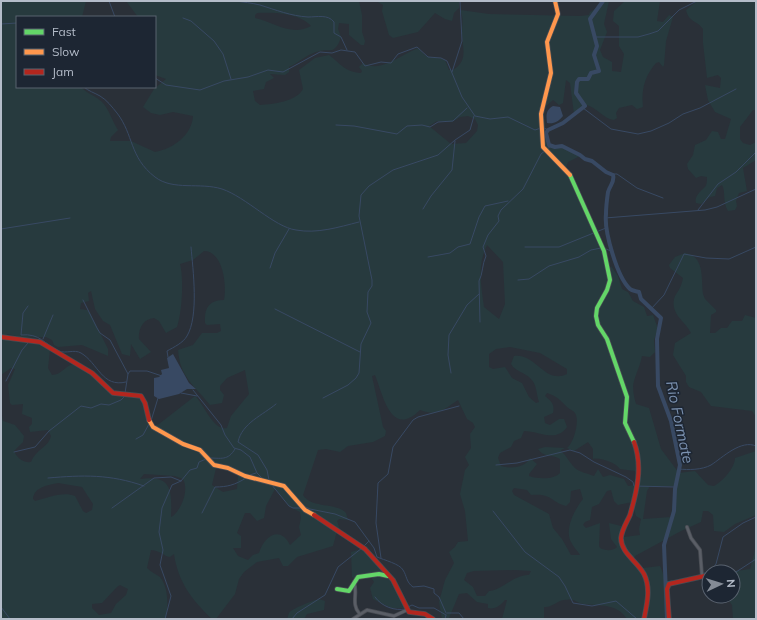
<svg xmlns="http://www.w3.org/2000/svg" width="757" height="620" font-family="Mulish,sans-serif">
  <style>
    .green { fill: #273a3e; fill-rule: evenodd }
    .water { fill: #384963 }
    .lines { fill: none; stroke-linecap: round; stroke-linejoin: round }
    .stream { stroke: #384963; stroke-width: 1 }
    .river { stroke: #384963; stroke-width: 4 }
    .street-casing { stroke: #484c53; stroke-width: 4 }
    .fast-casing { stroke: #484c53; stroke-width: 5.5 }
    .slow-casing { stroke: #484c53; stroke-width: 5.5 }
    .jam-casing { stroke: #484c53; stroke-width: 5.5 }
    .street { stroke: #5a5e66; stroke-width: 2.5 }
    .fast { stroke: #63d668; stroke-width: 4 }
    .slow { stroke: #ff974d; stroke-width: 4 }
    .jam { stroke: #b3261e; stroke-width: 4 }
    .labels { text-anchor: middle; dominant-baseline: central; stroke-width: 3; stroke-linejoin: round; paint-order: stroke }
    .water-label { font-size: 15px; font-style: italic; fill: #7c92b1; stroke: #1d2633 }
  </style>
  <rect width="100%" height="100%" fill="#2a3038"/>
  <path class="green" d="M1 1H86L82 17H17V87L82 88C88 94 96 96 102 102 109 109 112 121 118 130L111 137 110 141H131L155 152C173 149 192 135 193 116L173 112 160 115 151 113 143 107 154 89 166 79 155 75V17H138L126 1H359L362 15V32L365 41 364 45H361L349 35V24L339 23 338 29 341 37C340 40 338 46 335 48 332 52 325 49 320 51 308 53 300 62 289 67V72L285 75 270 74 274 78 266 82 264 89 253 91 255 101 260 105C273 104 296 102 303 89L299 70 315 58 329 55C341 64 345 72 361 73L362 71 359 67 363 63C382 74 402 53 419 48 428 62 432 55 445 60L449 70H453C469 60 462 48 462 32 462 24 464 18 460 10L489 14 581 16 589 15 590 12 597 8 602 1H609L604 24 607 32 600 50 603 57 612 62V71L621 72 624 54 619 46V26L613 21 614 11 625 1H660L657 21 663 22 669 15 673 17 666 41 664 65 663 67 659 62 656 63C645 76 641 89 643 107L637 109 632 105 619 108 616 113 617 118 614 120C604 119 597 108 587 105L574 114 570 83 566 80 563 103 559 105 553 100 544 108 546 141 554 148 564 147 579 153 580 156 568 162 565 170 610 269 611 266 618 276 622 289 628 292 633 301 644 307 647 316 653 315 658 329 654 340 655 352 650 357 642 356C640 366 637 371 634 381 632 387 634 398 636 404L649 408 661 449 679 473 695 471 708 485 714 486C722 482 735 468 735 458L756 451V515L735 524 724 532 714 531 713 515 708 511H703L701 522 681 531 635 556 634 558 643 568 660 566 661 568 665 580 669 582 670 619H627C617 603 599 606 584 604 574 602 576 598 564 600 556 601 552 608 544 607V619H502L507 600H505C501 605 495 610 488 608V604L477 602 467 593 459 594 449 618 442 619 439 602 445 580 454 563 449 552 455 547 458 542 468 541 465 511 460 494 465 470 469 465 465 457 471 448 470 434 475 427 473 423 467 419 458 400C444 409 438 417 420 410 391 439 383 395 375 375L372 376 383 427 386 431 385 436 373 442 348 446 340 452 326 449 318 450 303 495C312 509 336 502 346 513L348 520 339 519 337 521 340 530 337 531 333 546 297 557 288 566H283L279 558 257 562 244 572 239 579 235 594 216 619H212C192 600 178 582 174 554L170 557C163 556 162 551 151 550L147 568C151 572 156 574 160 577 169 588 168 606 166 619H1V410L3 421 15 425 24 436 23 442 14 451C17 458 23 463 31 462 37 448 48 448 51 436L48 430 30 432 29 427 32 424V418L22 414 23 404 12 405 10 403 8 385 15 369 11 368 1 375ZM257 13C273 12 300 13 311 26 292 37 273 22 255 18V15ZM468 116 475 119 478 125 477 131 466 143 451 144 429 126 437 121 452 122 460 117ZM487 245 503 262 505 304 499 319 484 307C481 285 477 265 487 245ZM204 251C223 251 227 285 224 300 209 300 204 308 205 323L207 325 220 324 221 331 217 333H202L193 345 178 350C180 377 194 385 210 405L222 403 224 395 220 390V386L227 378 245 370 249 394 231 416 227 428C213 431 204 404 195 396L159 424 153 426 148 417 141 394 111 392 95 374 74 364C65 365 62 375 52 375L48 368 50 350 39 342 2 339 8 334 23 338 46 337 52 340 54 345 58 347 82 345 108 356V349L90 313 87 310 80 309 81 303 89 301 88 293 91 291 95 309 103 321 110 325 122 354 130 356 131 344 140 359 151 352 139 339C138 329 143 319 154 318L159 321 166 333 177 327C182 312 184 279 180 264L193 260ZM510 347 540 353 567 369V374C545 385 535 352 514 356L511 364C516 372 524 372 530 378 537 384 536 393 539 402L536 403 529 397 522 383 512 378 505 367 493 369 489 367V354L496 349ZM547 393C557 396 560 400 567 407 570 410 573 410 575 413 580 420 574 443 567 448L574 451 588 442 593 449V459C600 457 616 463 620 469L635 471 637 476 635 485 628 486 624 479 610 475 603 477 598 469 594 476C577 470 577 472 567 458 565 454 563 454 561 450L565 448 545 447 538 449C544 458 552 454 560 459V473C554 480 537 479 529 476V474L537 464 530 458C525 468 510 469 501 466L498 458 500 453 511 447 514 441 521 438 524 431C539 431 556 443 567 427L564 419H559L550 425 545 423 544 417 553 413C555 404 551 401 545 396ZM216 468 231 470 238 475 237 489 223 492 212 485ZM144 474 175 476 183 479C189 490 182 508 173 516L171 517C172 490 172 475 140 479ZM58 483 82 487 93 504 92 510 86 513 83 511 75 496C63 491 47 498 35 501L33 499C34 487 48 485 58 483ZM650 486H675L671 517 643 519 647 491ZM514 488 527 490 531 495C552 493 551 502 566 506L570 502 571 491 580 489 583 499C575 509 564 529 571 542 573 547 578 551 580 555H571L562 539 553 528 549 514 514 495 512 491ZM275 489 290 507 300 512 301 518 299 527 301 535 290 545C280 525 264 536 259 553L253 555 248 560 238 556 233 548H241V536L237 533 245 513H250L257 521 264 518 266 506ZM611 490 614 501 618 505 632 502 636 516 641 519 639 529 640 535 624 537 621 526 609 523 611 539 617 547C613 551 606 551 600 548L599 546 600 523 586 528 583 525 585 522 590 520 592 507 599 504 607 491ZM515 570 531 571 529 575C515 574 502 590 489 591L485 596H477L473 587 464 580 467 573 474 571ZM120 585 128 589 126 595 116 604 111 613 99 615 92 608V604L102 603 117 587Z
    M376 1H459V8L454 13 452 21 445 19 435 13 418 32 393 38 389 35 382 11 383 5Z
    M697 1H756V110H753L740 127V139L743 143 750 145 756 142V160L743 168 747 191 739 193 736 201 737 206 735 210 728 211C722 201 726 191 722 185L717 188 715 196 710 197 701 204 696 203C694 196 701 191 705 187 707 185 707 180 707 177L701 176 696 178 688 169 687 164 693 155 695 145 706 140 712 131 718 132 721 139H725L731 119 715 112 708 100 705 85 720 88 721 78 718 75 707 78 703 43V29C697 20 689 23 686 10Z
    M685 253C705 256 701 279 703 294L705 299 716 310V312L711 315 710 333H715L721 328H727L732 321H742L745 315 756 318V417L752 411 711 406 701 392 689 387 686 382V376L673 355 675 343 691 333C685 321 671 315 674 299 676 292 681 290 683 278L670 268 669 265 675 257Z
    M756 547V619H733L732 605 727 598 728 596H733V591L738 587 737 580 733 578V572H731L750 569Z
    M362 549 371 552 381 568 395 581 405 608H391L373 599 370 588 374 582 371 577 355 579 352 577 351 552Z
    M319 599 325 601 324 610 307 614 304 619H287C288 617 288 615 289 613 291 609 314 600 319 599Z"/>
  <path class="water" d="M553 106 560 107 563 116C558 122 554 124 547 123 546 115 546 110 553 106Z
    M173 354 189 383 196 389H187L179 394 159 399 154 396V378L159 377 162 374 161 370 169 368 167 358Z"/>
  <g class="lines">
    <path class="stream" d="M109 1 115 17
      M235 1C243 2 252 3 260 5 276 10 291 16 308 17 317 17 328 14 334 22V33L341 37 347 50
      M183 18 191 21 214 41 223 54 231 79
      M1 24 17 23
      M595 37H638L649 34 658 31 679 10 697 1
      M452 72 462 41 460 1
      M155 78 166 85 200 90 224 81 248 77 268 70 283 72 320 52 332 53 341 50 355 52 365 66 381 62 391 63 398 54 417 47 428 57 441 58 447 61 462 97 475 116 490 119 508 117 535 130 541 128
      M84 87C88 91 95 93 100 96 107 100 112 107 117 113 134 135 129 157 155 177 173 191 200 182 222 189 246 197 274 227 296 230 317 234 339 227 359 222
      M583 108 611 129 638 134 651 131 669 123 683 114 700 108 736 89
      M336 125 354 126 397 134 407 126 422 125 430 127 438 122 453 121 467 108
      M544 128 548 130
      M612 174H617L637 188 663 198
      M423 209 431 196 452 170 455 141
      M698 210 718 184 736 172 756 152
      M605 218 705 210 717 207 756 189
      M1 229 70 218
      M525 247H559L606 228
      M604 248 613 252
      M428 257 450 253 458 247 470 244 479 217 485 206 508 201
      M270 268 275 253 289 229
      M518 280 529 279 549 266 579 257 591 250 601 248
      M83 300 97 328 100 333 110 340 128 374 125 393
      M28 306 23 313 21 335C40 333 44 344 59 351 66 354 74 349 81 353 98 363 102 388 126 382
      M275 309 360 352
      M651 309 664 295 684 254 706 258 729 259 756 247
      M480 322 479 281C483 274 482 264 486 256L483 247 488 235 499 221 498 216 501 210 523 189 541 154 551 146
      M43 339 53 315
      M168 357 167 351C174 347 183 343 187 336 199 316 193 270 191 247
      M451 373 448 355 449 335 467 305 479 294
      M128 374 130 371H147L162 376
      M6 381 22 350 28 343
      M193 390 221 425 225 435 234 448 241 450 250 457 257 473 263 479
      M181 393 197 396
      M323 398 348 385 356 378 359 373 361 344 371 323 367 312 368 292 372 286V280L359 216 361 195 369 186 393 170 438 155 455 140 470 130 474 116
      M151 421 158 398
      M136 439 143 435 149 424
      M14 452 35 447 49 431 81 406 91 408 101 404 109 405 121 400 125 396
      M209 458C221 458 228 461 235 449
      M496 465 517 463 570 450 580 453 594 462 626 477 633 482 634 486 675 487
      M679 469C688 470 702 470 711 465 722 458 741 439 756 446
      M250 475 256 473
      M48 478C83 475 110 474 144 486
      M269 480 267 470 258 455 238 442C242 423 263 415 276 404
      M271 484 289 506 293 508H300
      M303 506 310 509 335 514 355 522 374 548 377 557C384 560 400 564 403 570 407 576 406 582 413 587L424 586 434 589V593L439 597 446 613
      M112 508 154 478 171 477 181 481
      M493 511 525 552 559 577 565 586 573 603 592 606 616 601 637 619
      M202 513 215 487C227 487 235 485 246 478
      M364 546 369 541
      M381 558 376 523 378 483 388 474 393 447 413 420 418 417 459 406
      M710 572 716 564 723 537 743 523 756 517
      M704 573H709
      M733 574 756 559
      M665 582 672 581
      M375 597C382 607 395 611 405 609
      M1 607 10 619
      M408 607 412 605 419 608H434L446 615
      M447 613H459L464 619
      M165 619 171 596 160 565 163 550 159 532 162 508 172 485 181 481 190 470 197 468 199 462 206 459
      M292 619 297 613 325 595 338 567 362 548
      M445 619 446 615
      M666 619H667"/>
    <path class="river" d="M603 1 590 19 597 46 594 55 599 71 591 73 588 79H579L577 82 576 93 585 106 563 123 548 130 546 133 549 145 555 147 562 146 580 155 585 159 592 161 606 172 613 175C615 182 610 185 608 192 607 199 606 207 606 214 604 231 617 277 630 289 632 291 636 291 639 292L641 299 661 318 657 339 658 386 671 421 680 465 675 489 674 511 664 545 667 619"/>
    <g class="street-casing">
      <path id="street" d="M687 527 691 538 700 550 702 576
        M354 582C358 593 351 604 359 613
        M353 619 367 610 394 616 407 610"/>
    </g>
    <g class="fast-casing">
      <path id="fast" d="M570 175 604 251 610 280 607 290 597 308 596 316 598 325 607 339 627 397 625 423 634 442
        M337 589 349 591 358 577 379 574 388 576"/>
    </g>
    <g class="slow-casing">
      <path id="slow" d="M555 1 558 14 547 42 551 73 541 114 543 147 570 175
        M149 420 153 427 183 444 200 450 214 465 228 468 245 476 284 486 305 510 314 515"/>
    </g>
    <g class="jam-casing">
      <path id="jam" d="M1 337 40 342 92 373 113 393 141 396 145 403 149 420
        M634 442C643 466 637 491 630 515 627 522 622 529 621 538 621 553 637 561 644 574 651 588 647 604 644 619
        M314 515 365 549 393 580 409 612 425 614 433 619
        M669 619 667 589 669 584 709 575"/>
    </g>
    <use href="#street" class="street"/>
    <use href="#fast" class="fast"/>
    <use href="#slow" class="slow"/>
    <use href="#jam" class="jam"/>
  </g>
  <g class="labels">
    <g class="water-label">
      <text transform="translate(680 422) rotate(78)">Rio Formate</text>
    </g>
  </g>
  <rect width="757" height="620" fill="none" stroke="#b4bcc9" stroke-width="4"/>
  <rect x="16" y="16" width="140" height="72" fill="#1d2633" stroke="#59626f"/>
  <rect x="24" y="29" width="20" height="6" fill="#63d668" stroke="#59626f"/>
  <text x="52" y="36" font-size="12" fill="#b4bcc9">Fast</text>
  <rect x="24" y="49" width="20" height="6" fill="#ff974d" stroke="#59626f"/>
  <text x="52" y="56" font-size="12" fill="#b4bcc9">Slow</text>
  <rect x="24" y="69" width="20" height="6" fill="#b3261e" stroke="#59626f"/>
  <text x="52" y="76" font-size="12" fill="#b4bcc9">Jam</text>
  <g transform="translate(721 584) rotate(86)"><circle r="19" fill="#1d2633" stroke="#59626f"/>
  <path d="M0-3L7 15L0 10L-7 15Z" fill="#848b96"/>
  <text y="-6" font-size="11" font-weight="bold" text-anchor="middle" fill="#b4bcc9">N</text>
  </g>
</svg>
